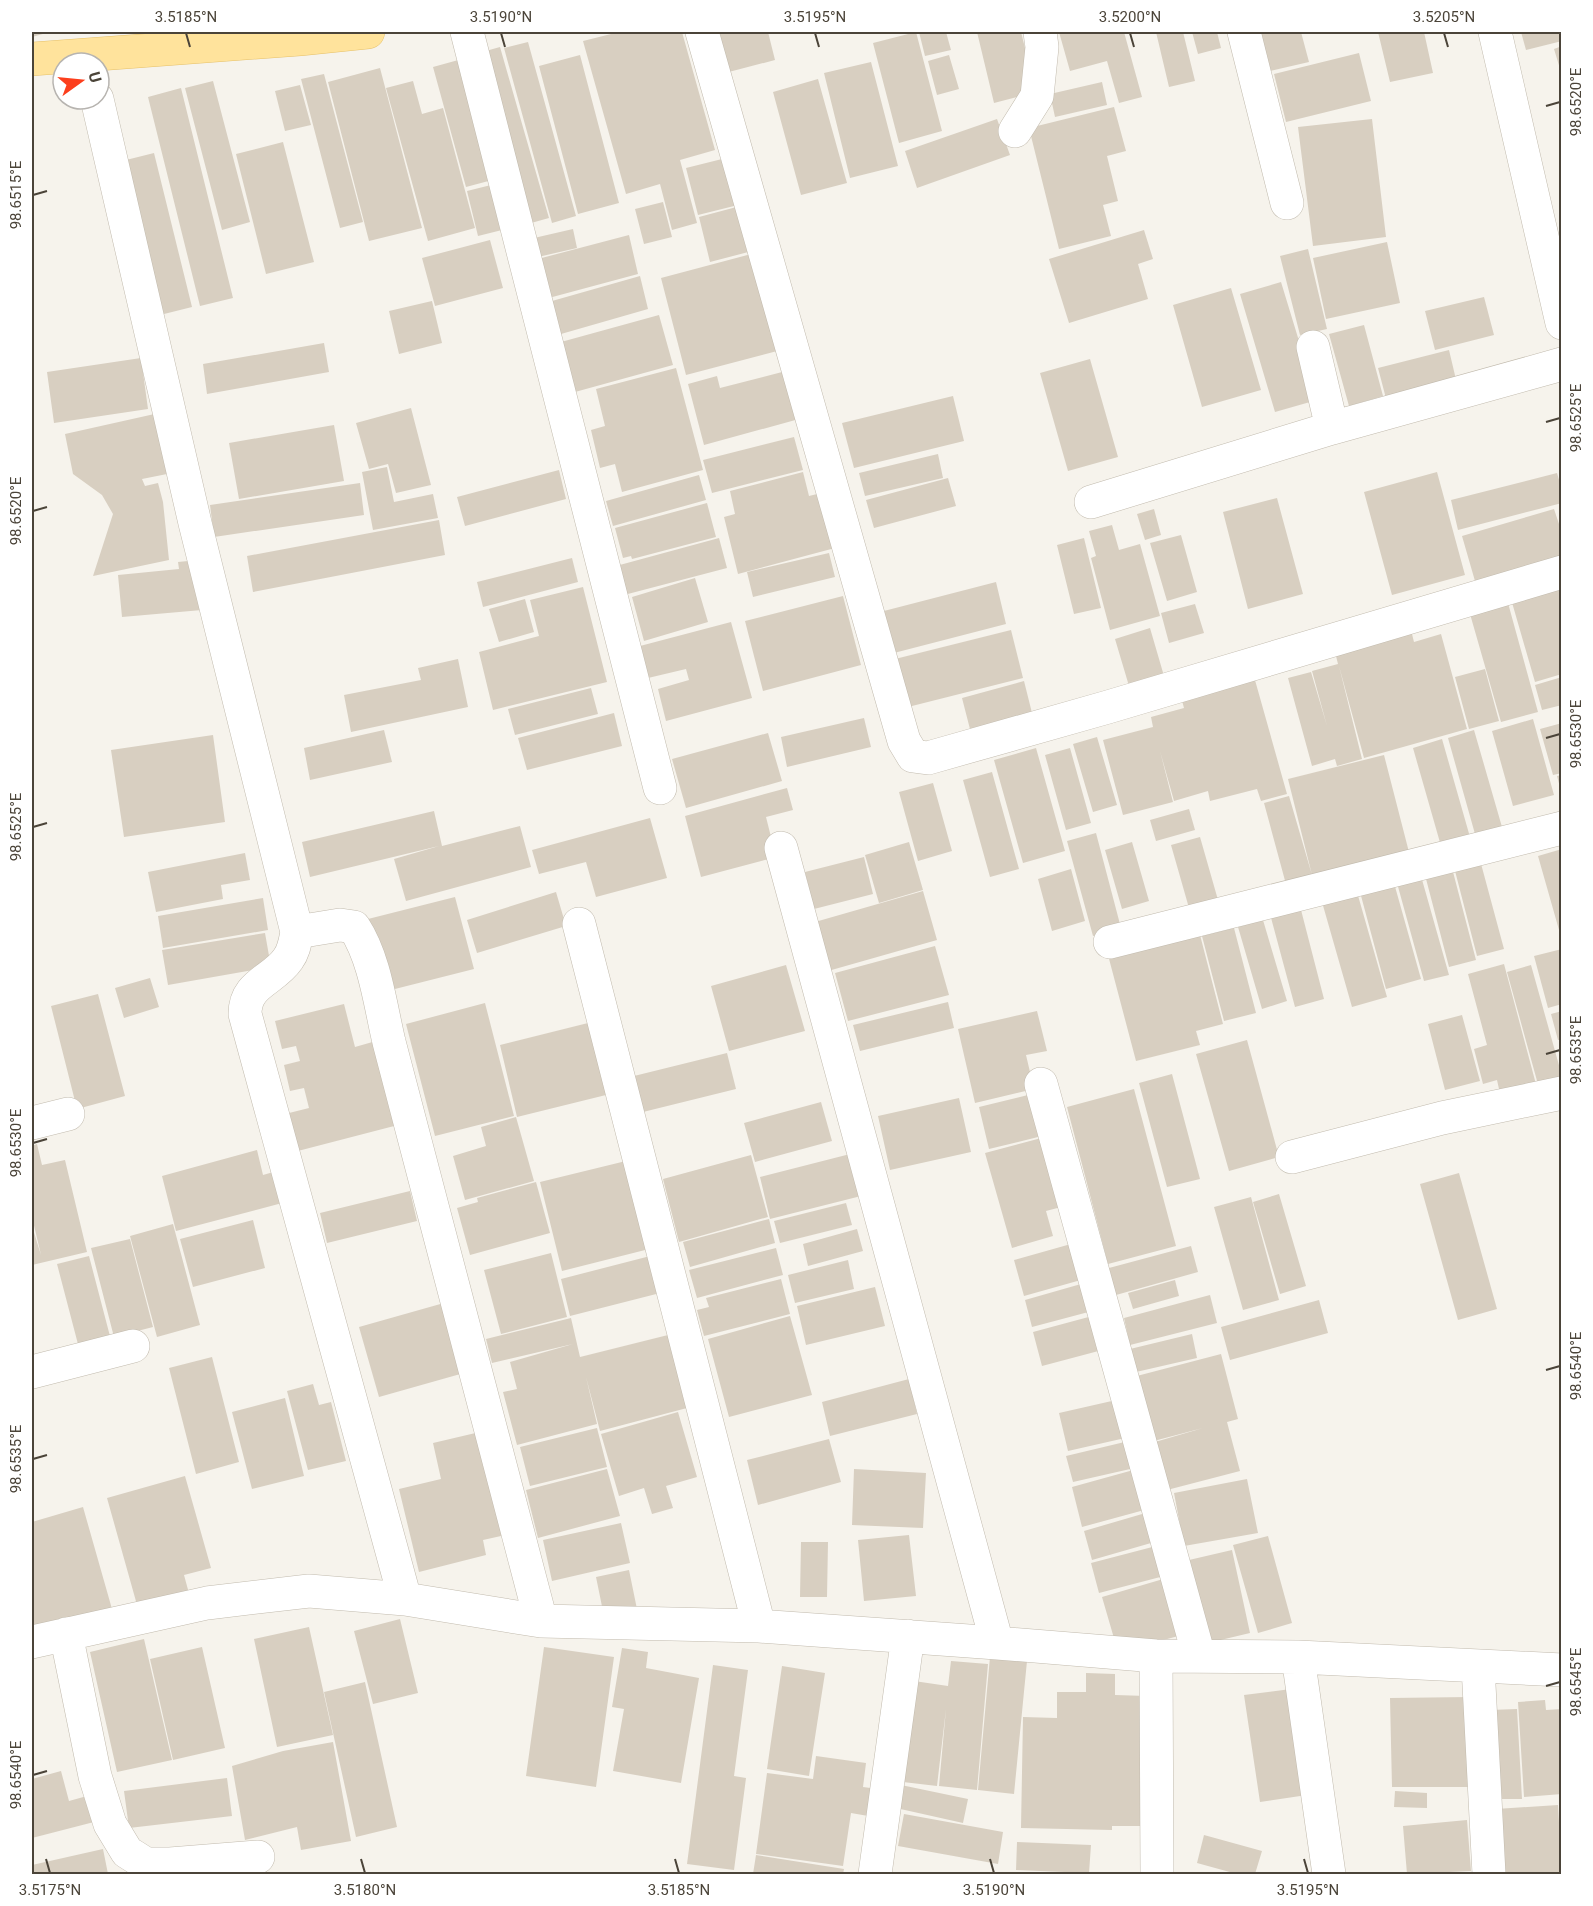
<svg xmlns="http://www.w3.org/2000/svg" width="1593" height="1906" font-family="Roboto,sans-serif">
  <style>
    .building { fill: #d8cfc1 }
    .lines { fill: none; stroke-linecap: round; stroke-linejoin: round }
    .minor-casing { stroke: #c2bbae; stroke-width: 34 }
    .major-casing { stroke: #e6c16a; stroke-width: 34 }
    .minor { stroke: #fff; stroke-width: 33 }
    .major { stroke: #ffe39c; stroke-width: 33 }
    .ticks { fill: none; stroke: #4b4439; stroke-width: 2 }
    .neatline { fill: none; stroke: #4b4439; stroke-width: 2 }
    .ticks-label { font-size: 15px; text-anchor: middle; fill: #4b4439 }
  </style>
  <rect width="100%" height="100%" fill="#f6f3ec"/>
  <path class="building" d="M32 32H50L32 37Z
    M619 32H682L715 150 680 160 697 223 672 230 660 184 626 194 583 41Z
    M714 32H768L775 60 725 73Z
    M916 32 942 131 899 143 873 43Z
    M919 32H946L951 50 925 56Z
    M977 32H1021L1036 92 994 103Z
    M1059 32H1124L1142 97 1119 103 1107 61 1070 71Z
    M1156 32H1183L1195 81 1169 87Z
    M1192 32H1217L1221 48 1198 54Z
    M1261 32H1301L1309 62 1270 71Z
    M1378 32H1424L1433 73 1390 82Z
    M1521 32H1562V41L1526 50Z
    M528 42 576 216 552 223 504 48Z
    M1562 46V72H1561L1554 49Z
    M500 47 549 218 524 225 475 54Z
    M1359 53 1371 101 1286 122 1274 74Z
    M580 55 619 203 578 214 539 66Z
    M949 55 959 89 937 95 928 61Z
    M462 59 496 179 466 187 433 67Z
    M871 62 898 166 850 178 824 73Z
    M380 68 422 228 369 241 328 82Z
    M324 74 363 222 340 228 301 79Z
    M818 79 847 183 801 195 773 92Z
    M213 81 250 222 222 230 185 88Z
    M413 81 422 114 443 108 475 228 428 241 386 88Z
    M1102 82 1107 105 1055 117 1050 94Z
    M300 85 311 125 285 131 275 91Z
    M181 88 233 298 200 306 148 97Z
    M1114 107 1126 151 1107 156 1118 201 1103 205 1111 236 1059 249 1029 128Z
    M997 119 1010 155 917 188 905 151Z
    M1372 119 1386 237 1313 246 1298 127Z
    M283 142 314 262 266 274 236 154Z
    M154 153 192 307 156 316 118 162Z
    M730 157 742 204 698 215 686 168Z
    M495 184 506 229 478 236 467 191Z
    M663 202 672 237 644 244 635 209Z
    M744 205 756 250 710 262 699 217Z
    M573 229 577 248 538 257 534 238Z
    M1144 230 1153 259 1138 264 1148 299 1069 323 1049 259Z
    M629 235 638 274 545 299 534 260Z
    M490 240 503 288 435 306 422 258Z
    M1387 242 1400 303 1326 319 1313 258Z
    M1308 249 1327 329 1300 335 1280 256Z
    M755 253 781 350 686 375 661 278Z
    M640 276 648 309 561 334 552 301Z
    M1281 282 1317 400 1275 412 1240 294Z
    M1231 288 1261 390 1202 407 1173 305Z
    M1484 297 1494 335 1435 350 1425 311Z
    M432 301 442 343 399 354 389 311Z
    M659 315 673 365 575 392 561 342Z
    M1364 325 1383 396 1349 406 1329 334Z
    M324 343 329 372 207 394 203 364Z
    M1449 350 1458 388 1388 406 1378 368Z
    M141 358 148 409 54 423 47 372Z
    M1090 359 1118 457 1068 471 1040 373Z
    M676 368 703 470 622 492 615 464 600 468 591 430 605 426 596 389Z
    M786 371 799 419 704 445 688 384 717 376 720 388Z
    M953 396 964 441 854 468 842 423Z
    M411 408 431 485 396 493 388 464 369 469 356 423Z
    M159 413 172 473 142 479 145 486 158 483 163 502 169 560 93 576 113 514 102 495 73 474 65 434Z
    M334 425 344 481 239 499 229 443Z
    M794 437 803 470 712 493 703 460Z
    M938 454 943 478 865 496 859 473Z
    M387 467 394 502 433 494 438 518 373 530 362 472Z
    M559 470 566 499 465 526 457 497Z
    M803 472 809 496 821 493 835 548 738 574 724 517 735 514 730 491Z
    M1437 472 1465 575 1392 595 1364 492Z
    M1557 473 1562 490V503L1458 530 1451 500Z
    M699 475 706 500 613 526 606 501Z
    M948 478 956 506 874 528 866 500Z
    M360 483 364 515 214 537 210 505Z
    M1277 498 1303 594 1248 609 1223 512Z
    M707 503 716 537 632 559 631 556 623 558 615 528Z
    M1154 509 1161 535 1145 540 1137 514Z
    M1554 509 1562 533V564L1477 588 1462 536Z
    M439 520 445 555 253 592 247 556Z
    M1112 525 1119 550 1140 544 1160 616 1110 630 1091 558 1096 556 1089 531Z
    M1181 535 1197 592 1167 601 1150 543Z
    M719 538 727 568 624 595 616 566Z
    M1084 538 1101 608 1074 614 1057 545Z
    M829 553 835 577 753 597 747 572Z
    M572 558 578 582 483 607 477 582Z
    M198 560 202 610 122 617 118 575 179 569 178 562Z
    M695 578 708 622 644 641 632 597Z
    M996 582 1006 624 890 654 880 612Z
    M1562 585V674L1535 682 1511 599Z
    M583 587 607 682 493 710 479 652 539 636 530 600Z
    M843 596 861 665 763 691 745 621Z
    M525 599 534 632 499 642 489 609Z
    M1508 603 1538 712 1501 722 1470 614Z
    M1195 604 1204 633 1169 643 1161 613Z
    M731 622 752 698 666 721 658 689 689 680 686 669 648 678 640 646Z
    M1150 628 1164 676 1129 686 1115 639Z
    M1011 630 1023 678 908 707 895 659Z
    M1411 630 1414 642 1441 634 1467 729 1364 758 1339 666 1362 759 1337 766 1335 759 1312 766 1288 678 1311 672 1327 726 1312 671 1338 664 1335 652Z
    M458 659 468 707 351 732 344 695 421 680 418 668Z
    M1485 669 1499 721 1469 729 1455 677Z
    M1253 673 1287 794 1261 801 1257 789 1210 801 1208 791 1174 801 1160 751 1173 802 1123 815 1103 740 1153 727 1151 717 1184 708 1180 693Z
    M1562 677V705L1542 710 1535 685Z
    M1024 681 1033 717 971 733 962 698Z
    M591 688 598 714 515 735 508 709Z
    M614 713 622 746 527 770 518 738Z
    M864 718 871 747 787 767 781 737Z
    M1533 719 1554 795 1513 806 1492 731Z
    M1562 723V773L1553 775 1540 729Z
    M384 730 392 762 310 780 304 748Z
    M1474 730 1502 827 1475 834 1448 738Z
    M768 733 782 781 686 808 672 759Z
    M213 735 225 822 124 837 111 750Z
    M1097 737 1117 805 1093 812 1073 744Z
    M1442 739 1470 837 1441 846 1413 748Z
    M1036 748 1065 851 1023 863 994 760Z
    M1070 748 1091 823 1066 830 1045 755Z
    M1384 755 1410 856 1287 888 1264 803 1289 796 1312 875 1288 779Z
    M992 772 1019 869 990 877 963 780Z
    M1562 775V791H1561L1557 776Z
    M933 783 952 851 918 861 899 792Z
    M787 788 793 810 766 817 776 857 701 877 685 816Z
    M1189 809 1195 830 1156 841 1150 820Z
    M434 811 442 846 520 826 531 867 406 901 394 859 439 846 310 877 302 842Z
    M650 818 667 878 596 897 586 862 539 874 532 850Z
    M1096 833 1121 928 1093 936 1067 841Z
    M1200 837 1218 900 1189 908 1171 845Z
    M909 842 923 890 879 903 865 855Z
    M1132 842 1149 901 1122 909 1105 850Z
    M1562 849V937H1561L1538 856Z
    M245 853 250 880 221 885 223 899 156 912 148 872Z
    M864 857 873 894 814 909 805 872Z
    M1480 860 1504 949 1477 956 1454 867Z
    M1452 868 1476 960 1449 967 1425 875Z
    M1071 869 1085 921 1052 931 1038 879Z
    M1421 876 1449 975 1424 981 1397 883Z
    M1394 883 1421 979 1386 989 1360 892Z
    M923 891 937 940 828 971 815 922Z
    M556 892 566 926 477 953 467 920Z
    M1357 892 1387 997 1352 1007 1322 902Z
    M455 897 474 969 387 991 368 919Z
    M263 898 268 930 163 948 158 916Z
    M1300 906 1324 999 1295 1007 1270 914Z
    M1263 920 1287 1001 1262 1009 1238 927Z
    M1234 928 1256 1013 1224 1021 1202 936Z
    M1199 931 1223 1024 1196 1031 1200 1045 1136 1061 1108 955Z
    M265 933 271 967 168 985 162 950Z
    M935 946 949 995 848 1021 835 973Z
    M1562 949V1004L1548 1008 1534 956Z
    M1504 964 1537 1088 1501 1098 1497 1080 1483 1084 1474 1049 1487 1045 1468 974Z
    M786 965 805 1031 729 1051 711 986Z
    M1531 965 1562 1076V1082L1539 1088 1507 972Z
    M150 978 159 1007 124 1018 115 988Z
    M98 994 125 1096 77 1109 51 1006Z
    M948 1002 954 1028 860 1051 853 1025Z
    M485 1003 514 1116 435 1136 406 1024Z
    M344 1004 355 1047 376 1041 398 1125 294 1152 285 1114 309 1108 304 1088 290 1091 284 1065 300 1061 296 1046 282 1049 275 1021Z
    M1037 1011 1047 1051 1026 1055 1034 1089 975 1103 958 1029Z
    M1562 1011V1039L1558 1040 1551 1014Z
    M1462 1015 1480 1081 1445 1090 1428 1024Z
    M592 1022 610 1094 517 1117 500 1045Z
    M1247 1040 1279 1157 1229 1171 1196 1054Z
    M727 1053 736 1089 643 1112 634 1076Z
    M1172 1074 1200 1179 1167 1187 1139 1083Z
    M1134 1089 1176 1246 1108 1264 1067 1107Z
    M1032 1094 1042 1136 989 1149 979 1107Z
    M959 1098 971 1152 890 1170 878 1116Z
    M821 1102 832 1141 755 1162 744 1123Z
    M516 1117 534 1181 465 1200 453 1156 486 1146 481 1127Z
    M1045 1137 1065 1206 1046 1211 1053 1236 1012 1248 985 1153Z
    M37 1144 42 1165 65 1160 87 1252 32 1265V1226L41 1255 32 1217V1146Z
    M257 1150 263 1175 277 1171 286 1202 176 1231 162 1176Z
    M854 1153 865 1195 770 1219 760 1177Z
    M751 1155 768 1217 679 1242 663 1179Z
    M630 1160 653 1248 562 1271 540 1182Z
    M1459 1173 1497 1309 1458 1320 1420 1184Z
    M536 1182 550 1233 470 1255 457 1208 478 1202 477 1198Z
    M410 1191 417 1221 327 1243 320 1213Z
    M1279 1194 1306 1286 1280 1294 1253 1202Z
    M1251 1197 1279 1300 1243 1310 1214 1207Z
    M846 1203 852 1225 780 1243 774 1221Z
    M769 1219 775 1243 690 1267 683 1242Z
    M253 1220 265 1268 193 1287 180 1239Z
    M173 1224 200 1325 157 1337 130 1236Z
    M857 1229 863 1251 808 1266 803 1244Z
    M130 1239 153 1327 114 1337 91 1248Z
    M1078 1242 1088 1278 1024 1296 1014 1260Z
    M1191 1246 1198 1272 1116 1295 1109 1268Z
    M776 1248 783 1275 697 1298 689 1270Z
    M551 1253 567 1317 501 1334 484 1270Z
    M658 1254 668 1291 570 1316 561 1279Z
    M89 1256 111 1340 79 1348 57 1264Z
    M848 1260 854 1289 795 1303 788 1275Z
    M781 1279 790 1314 704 1336 697 1310 709 1307 706 1298Z
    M1175 1280 1179 1296 1133 1309 1128 1293Z
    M1088 1282 1096 1310 1032 1327 1025 1300Z
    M875 1287 885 1326 806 1345 797 1306Z
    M1210 1295 1217 1323 1130 1345 1124 1318Z
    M1319 1300 1328 1333 1230 1360 1221 1327Z
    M451 1301 471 1371 379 1397 359 1327Z
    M1096 1315 1106 1349 1042 1366 1033 1332Z
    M790 1316 812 1395 729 1417 708 1339Z
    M571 1318 580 1357 668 1335 687 1408 600 1431 586 1377 597 1424 517 1445 503 1392 517 1389 510 1362 573 1344 492 1363 486 1339Z
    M1192 1334 1197 1358 1136 1372 1130 1349Z
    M1221 1354 1238 1419 1227 1422 1240 1471 1167 1490 1155 1442 1203 1428 1150 1442 1133 1377Z
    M212 1357 239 1462 196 1474 169 1368Z
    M909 1379 917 1414 830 1436 822 1402Z
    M313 1384 319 1405 331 1402 346 1461 308 1470 287 1391Z
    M285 1398 304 1476 252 1489 232 1412Z
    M1125 1398 1134 1436 1068 1451 1059 1413Z
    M678 1412 697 1477 666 1486 673 1508 652 1514 644 1488 619 1496 601 1434Z
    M597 1428 607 1467 530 1486 520 1447Z
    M484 1431 510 1534 483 1540 486 1555 419 1572 399 1489 441 1479 433 1443Z
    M829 1439 841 1482 758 1505 747 1460Z
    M1133 1440 1139 1467 1073 1482 1066 1456Z
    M607 1469 620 1516 538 1538 526 1490Z
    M854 1469 926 1473 923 1528 852 1525Z
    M1137 1469 1148 1509 1082 1527 1072 1487Z
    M185 1476 211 1568 184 1575 190 1597 139 1612 107 1498Z
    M1247 1479 1258 1533 1184 1546 1174 1493Z
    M83 1507 112 1609 32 1632V1522Z
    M1149 1512 1158 1541 1092 1560 1084 1531Z
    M621 1523 630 1563 552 1581 543 1540Z
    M909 1535 916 1596 864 1601 858 1540Z
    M1268 1536 1292 1623 1258 1633 1233 1545Z
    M801 1542H828L827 1597H800Z
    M1160 1545 1168 1575 1099 1593 1091 1563Z
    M1232 1550 1250 1633 1208 1643 1189 1560Z
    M629 1570 638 1614 605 1621 596 1577Z
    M1170 1577 1186 1634 1118 1652 1102 1597Z
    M400 1619 418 1693 373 1704 354 1631Z
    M309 1627 333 1735 277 1747 254 1639Z
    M144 1639 172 1760 117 1772 90 1652Z
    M202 1647 225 1748 173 1760 150 1659Z
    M544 1647 614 1657 596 1787 526 1776Z
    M622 1648 648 1652 646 1668 699 1678 681 1783 613 1771 624 1709 612 1707Z
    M990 1657 1027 1661 1014 1794 978 1790Z
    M951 1661 988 1664 977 1790 939 1786 946 1709 937 1786 903 1782 914 1681 948 1686Z
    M713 1665 748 1670 734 1776 746 1778 734 1870 687 1864Z
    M782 1666 825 1673 809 1776 767 1769Z
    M1086 1673 1115 1674V1695L1147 1696 1144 1826H1112V1830L1021 1828 1023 1717 1057 1718V1692H1086Z
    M365 1682 397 1827 356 1837 324 1692Z
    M1291 1689 1307 1795 1260 1802 1244 1695Z
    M1470 1697 1471 1787H1392L1390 1698Z
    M1545 1700 1546 1710 1562 1709V1794L1524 1797 1518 1702Z
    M1517 1709 1522 1799H1495L1490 1710Z
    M333 1742 351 1841 301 1850 297 1827 245 1840 232 1766 283 1751Z
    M816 1756 866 1763 863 1787 878 1789 874 1817 851 1813 843 1866 756 1854 767 1773 813 1779Z
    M61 1771 69 1801 87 1796 94 1822 32 1838V1779Z
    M227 1778 232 1816 129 1828 124 1791Z
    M901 1785 968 1799 963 1823 896 1808Z
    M1395 1791 1427 1793V1808L1394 1807Z
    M1558 1805 1562 1874H1500L1496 1809Z
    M904 1814 1003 1832 998 1864 898 1846Z
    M1467 1820 1471 1871 1407 1874 1403 1826Z
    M1204 1835 1262 1851 1255 1874H1237L1197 1863Z
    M1017 1842 1091 1845 1089 1873 1016 1870Z
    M103 1849 108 1874H32V1865Z
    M756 1855 844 1869 843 1874H753Z"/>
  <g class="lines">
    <g class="minor-casing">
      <path id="minor" d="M467 32 660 788
        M702 32 904 741 913 756 928 758 1108 707 1562 572
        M1244 32 1287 203
        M1495 32 1562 323
        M97 99 195 523 297 932C295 942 294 951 288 959 273 981 245 983 245 1014L405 1599
        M1015 131 1037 96 1042 47 1040 32
        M1313 347 1332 428
        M1091 502 1332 428 1562 364
        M781 848 997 1643
        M579 924 759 1626
        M297 932 340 925 354 927C375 959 380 1004 389 1042L541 1621
        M1110 942 1562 828
        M1041 1084 1199 1656
        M32 1123 68 1114
        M1292 1157 1442 1118 1562 1093
        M32 1372 133 1346
        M66 1634 95 1776 110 1824 127 1852 146 1864H170L258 1857
        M32 1642 207 1603 309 1591 405 1599 541 1621 759 1626 997 1643 1156 1656 1298 1657 1562 1670
        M1156 1656 1157 1874
        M1298 1657 1329 1874
        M1478 1666 1489 1874
        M875 1874 908 1636"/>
    </g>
    <g class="major-casing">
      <path id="major" d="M32 59 300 39 368 32"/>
    </g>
    <use href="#minor" class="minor"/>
    <use href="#major" class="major"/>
  </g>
  <path class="ticks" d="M186 33 190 47M501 33 505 47M815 33 819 47M1130 33 1134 47M1444 33 1448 47M1546 106 1560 102M33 195 47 191M1546 422 1560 418M33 511 47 507M1546 738 1560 734M33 827 47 823M1546 1054 1560 1050M33 1143 47 1139M1546 1370 1560 1366M33 1459 47 1455M1546 1686 1560 1682M33 1775 47 1771M46 1859 50 1873M361 1859 365 1873M675 1859 679 1873M990 1859 994 1873M1304 1859 1308 1873"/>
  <rect width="1593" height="1906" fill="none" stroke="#ffffff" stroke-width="66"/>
  <g transform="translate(81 81) rotate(75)"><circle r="28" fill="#ffffff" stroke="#b7b4b0" stroke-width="1.5"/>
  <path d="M0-4.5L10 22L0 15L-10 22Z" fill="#fc3f1d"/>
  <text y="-9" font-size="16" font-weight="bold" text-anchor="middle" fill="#4b4439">U</text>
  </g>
  <rect x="33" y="33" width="1527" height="1840" class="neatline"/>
  <g class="ticks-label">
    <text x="186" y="22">3.5185°N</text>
    <text x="501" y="22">3.5190°N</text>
    <text x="815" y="22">3.5195°N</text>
    <text x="1130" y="22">3.5200°N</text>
    <text x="1444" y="22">3.5205°N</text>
    <text transform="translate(1576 102) rotate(-90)" y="5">98.6520°E</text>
    <text transform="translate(16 195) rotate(-90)" y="5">98.6515°E</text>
    <text transform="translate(1576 418) rotate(-90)" y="5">98.6525°E</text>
    <text transform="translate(16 511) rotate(-90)" y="5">98.6520°E</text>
    <text transform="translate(1576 734) rotate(-90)" y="5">98.6530°E</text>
    <text transform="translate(16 827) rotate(-90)" y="5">98.6525°E</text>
    <text transform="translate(1576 1050) rotate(-90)" y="5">98.6535°E</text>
    <text transform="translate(16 1143) rotate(-90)" y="5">98.6530°E</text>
    <text transform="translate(1576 1366) rotate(-90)" y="5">98.6540°E</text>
    <text transform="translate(16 1459) rotate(-90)" y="5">98.6535°E</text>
    <text transform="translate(1576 1682) rotate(-90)" y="5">98.6545°E</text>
    <text transform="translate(16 1775) rotate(-90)" y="5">98.6540°E</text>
    <text x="50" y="1895">3.5175°N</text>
    <text x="365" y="1895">3.5180°N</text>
    <text x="679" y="1895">3.5185°N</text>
    <text x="994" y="1895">3.5190°N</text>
    <text x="1308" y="1895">3.5195°N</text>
  </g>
</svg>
